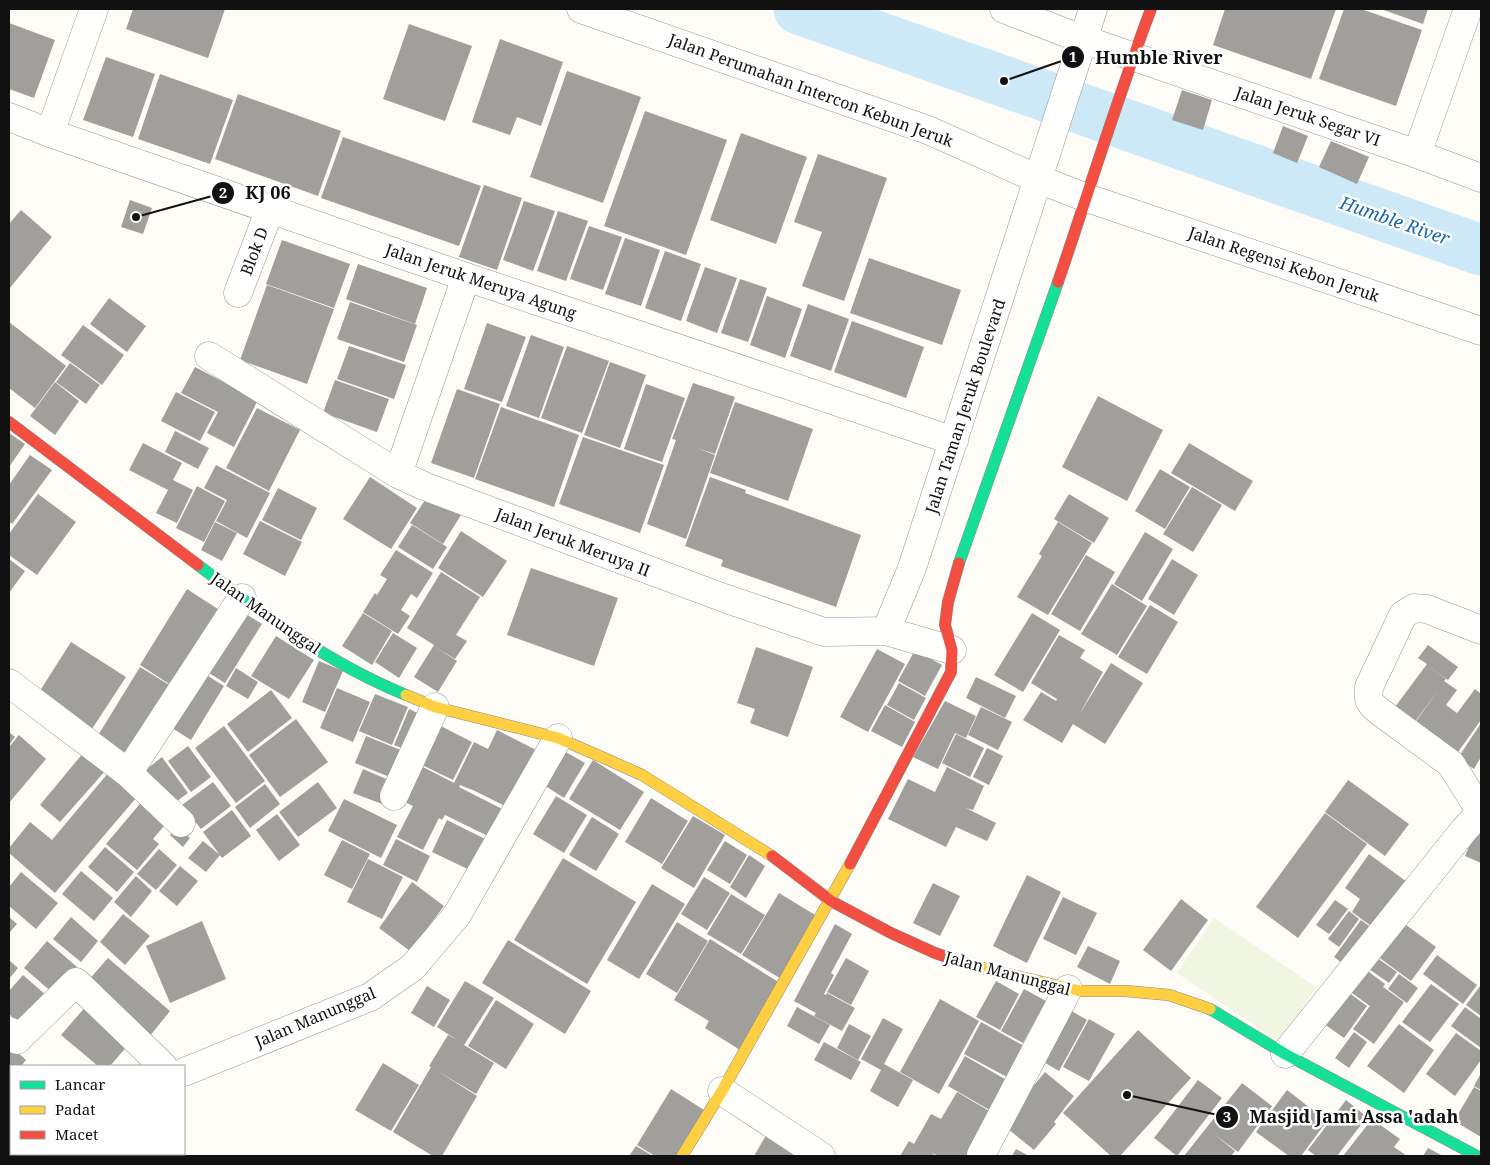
<svg xmlns="http://www.w3.org/2000/svg" width="1490" height="1165" font-family="'Noto Serif',serif">
  <style>
    .pitch { fill: #f0f6e1 }
    .lines { fill: none; stroke-linecap: round; stroke-linejoin: round }
    .river { stroke: #cde8f7; stroke-width: 51 }
    .building { fill: #a19f9c }
    .street-casing { stroke: #979795; stroke-width: 29 }
    .fast-casing { stroke: #8e8d8b; stroke-width: 12 }
    .slow-casing { stroke: #8e8d8b; stroke-width: 12 }
    .jam-casing { stroke: #8e8d8b; stroke-width: 12 }
    .street { stroke: #fffffe; stroke-width: 28 }
    .fast { stroke: #16e098; stroke-width: 11 }
    .slow { stroke: #ffcf43; stroke-width: 11 }
    .jam { stroke: #f24e42; stroke-width: 11 }
    .labels { text-anchor: middle; dominant-baseline: central; stroke-width: 5; stroke-linejoin: round; paint-order: stroke }
    .street-label { font-size: 16px; fill: #111; stroke: #fff }
    .water-label { font-size: 18px; font-style: italic; fill: #1768a6; stroke: #fff }
    .leader { fill: none; stroke: #111; stroke-width: 2 }
    .callout-dot { fill: #111; stroke: #fff; stroke-width: 2 }
    .mark-label { font-size: 15px; text-anchor: middle; font-weight: bold; fill: #fff }
    .callout-label { font-size: 18px; text-anchor: middle; font-weight: bold; fill: #111; stroke: #fff; stroke-width: 5; stroke-linejoin: round; paint-order: stroke }
  </style>
  <rect width="100%" height="100%" fill="#fdfcf7"/>
  <path class="pitch" d="M1214 918 1316 987 1279 1042 1177 973Z"/>
  <g class="lines">
    <path class="river" d="M799 9 1481 250"/>
  </g>
  <path class="building" d="M133 9H225L208 58 126 29Z
    M1225 9H1336L1311 79 1213 45Z
    M1344 9H1361L1422 30 1396 106 1319 79Z
    M1381 9H1428L1423 24Z
    M9 23 55 40 34 98 9 89Z
    M409 24 472 46 445 121 383 99Z
    M500 39 563 62 541 126 517 117 510 135 472 122Z
    M106 57 155 74 133 137 83 120Z
    M567 71 641 97 603 203 530 177Z
    M160 74 233 100 210 164 138 139Z
    M1182 90 1212 100 1203 130 1172 120Z
    M238 94 341 131 318 196 215 159Z
    M645 111 727 140 686 255 604 226Z
    M1283 126 1308 136 1297 163 1273 153Z
    M741 133 807 157 776 244 710 220Z
    M343 137 481 186 459 246 321 198Z
    M1331 141 1369 157 1357 184 1319 167Z
    M818 154 887 178 844 301 802 286 822 232 794 222Z
    M484 185 522 198 497 270 459 257Z
    M130 200 152 208 143 234 121 227Z
    M524 201 555 211 533 271 503 260Z
    M21 210 52 237 9 289V224Z
    M558 211 588 221 566 281 537 271Z
    M589 226 622 237 603 290 570 279Z
    M625 238 660 250 641 306 605 294Z
    M282 240 350 264 334 308 266 284Z
    M665 251 701 264 681 321 645 308Z
    M869 258 961 290 942 345 850 313Z
    M358 264 427 288 415 324 346 299Z
    M705 267 737 278 717 333 686 321Z
    M740 279 767 288 748 342 721 333Z
    M267 285 334 309 307 384 240 360Z
    M767 296 802 309 785 358 750 345Z
    M109 298 146 326 127 352 90 324Z
    M350 302 417 325 404 362 337 339Z
    M808 304 849 319 831 371 790 356Z
    M852 321 924 347 906 398 834 372Z
    M9 322 66 366 35 408 9 388Z
    M487 323 526 337 502 402 464 389Z
    M83 325 124 355 102 385 61 355Z
    M531 335 564 347 539 418 506 406Z
    M349 346 406 365 394 399 337 379Z
    M567 346 609 361 582 433 541 418Z
    M610 362 646 375 620 448 584 435Z
    M70 363 100 385 86 404 56 382Z
    M195 367 258 400 234 447 207 433 218 412 181 393Z
    M335 380 389 399 377 432 323 413Z
    M55 382 79 401 55 435 30 416Z
    M693 383 735 397 715 454 697 448 715 455 686 539 647 524 676 440 672 439Z
    M646 384 685 398 662 462 624 449Z
    M457 389 500 404 474 478 431 463Z
    M176 392 215 412 200 441 161 421Z
    M1098 396 1163 430 1127 501 1062 467Z
    M735 402 813 429 788 501 710 473Z
    M501 407 579 435 554 507 475 479Z
    M257 408 300 430 269 491 226 468Z
    M175 431 209 448 198 469 165 452Z
    M9 433 25 444 9 467Z
    M583 437 664 465 640 533 559 504Z
    M143 443 182 463 173 480 193 490 177 523 156 513 168 490 129 470Z
    M1189 443 1253 481 1235 511 1171 473Z
    M30 455 52 470 12 524 9 521V485Z
    M216 465 270 493 247 538 216 521 227 500 204 488Z
    M1160 469 1190 487 1165 529 1135 511Z
    M370 477 417 508 391 549 343 519Z
    M710 477 746 490 745 493 861 535 836 607 721 566 723 560 685 546Z
    M197 486 225 501 204 542 176 528Z
    M1192 487 1222 505 1193 552 1163 534Z
    M278 488 317 508 301 540 262 520Z
    M38 494 76 522 37 575 9 555V534Z
    M429 494 461 515 443 544 410 523Z
    M1069 494 1109 518 1094 543 1054 519Z
    M260 521 302 542 285 576 243 554Z
    M215 522 237 533 222 561 201 550Z
    M1058 522 1092 543 1048 615 1017 597 1042 556 1039 554Z
    M412 525 447 547 433 569 398 547Z
    M461 531 507 561 483 597 438 568Z
    M1145 532 1173 549 1142 601 1114 584Z
    M396 550 433 573 417 598 411 594 401 610 410 616 398 634 363 612 375 593 377 595 387 579 380 575Z
    M1086 555 1115 572 1080 631 1051 614Z
    M9 559 25 571 9 593Z
    M1172 559 1198 575 1174 615 1148 599Z
    M531 568 618 598 594 666 507 635Z
    M441 572 480 597 456 635 467 641 455 659 435 647 457 661 438 692 414 677 434 645 407 628Z
    M1112 584 1147 606 1117 655 1081 634Z
    M187 589 221 611 174 687 140 665Z
    M1150 605 1178 622 1147 674 1118 657Z
    M238 609 262 624 225 683 201 668Z
    M363 613 392 631 372 665 342 646Z
    M1032 613 1060 630 1023 692 994 675Z
    M393 633 417 648 399 678 375 662Z
    M1059 635 1085 650 1080 658 1103 672 1079 715 1111 663 1143 683 1105 744 1073 724 1062 743 1023 720 1041 692 1056 701 1057 699 1031 683Z
    M276 636 314 660 289 699 251 676Z
    M71 642 126 677 90 732 36 697Z
    M1428 645 1458 667 1448 680 1428 666 1446 679 1444 681 1457 690 1446 705 1457 713 1443 732 1475 689 1481 694V720L1453 759 1415 723 1439 689 1412 726 1392 711 1427 664 1418 658Z
    M756 647 813 667 788 737 750 723 755 709 737 703Z
    M877 649 905 664 868 732 840 717Z
    M915 650 942 665 925 696 898 681Z
    M319 661 343 671 325 712 302 702Z
    M140 667 176 689 133 759 97 737Z
    M236 668 258 682 248 699 226 686Z
    M200 671 224 686 191 740 167 725Z
    M976 677 1016 696 1005 718 966 698Z
    M899 683 926 698 914 720 887 705Z
    M337 688 370 702 353 742 320 728Z
    M271 690 292 718 248 752 227 724Z
    M375 694 408 707 392 745 359 731Z
    M945 701 976 716 966 738 955 733 938 769 913 757Z
    M885 705 915 722 902 747 871 731Z
    M981 707 1012 722 998 750 968 735Z
    M409 709 424 716 410 751 394 745Z
    M296 719 328 762 280 797 249 755Z
    M1481 723V757L1474 769 1458 758Z
    M439 725 472 742 453 780 420 764Z
    M224 726 265 781 236 803 195 748Z
    M497 730 536 750 509 808 475 791 460 785 459 787 508 812 494 839 445 815 442 820 439 818 423 850 397 837 413 806 401 800 419 765 454 783 474 742 488 749Z
    M9 732 15 737 9 745Z
    M956 734 984 748 970 777 942 763Z
    M19 735 46 759 9 803V747Z
    M366 736 403 751 392 778 355 763Z
    M188 746 211 777 191 792 168 761Z
    M987 748 1003 756 989 785 973 777Z
    M564 751 585 763 564 798 544 785Z
    M84 752 106 770 60 822 40 805Z
    M162 757 188 793 169 807 143 772Z
    M593 760 644 792 620 830 569 799Z
    M114 766 142 791 55 893 9 853V848L30 822 52 840Z
    M947 767 984 786 973 810 966 808 996 823 987 841 956 827 946 847 888 819 908 779 935 792Z
    M363 769 391 781 382 804 353 793Z
    M1348 780 1409 824 1385 856 1325 812Z
    M213 782 231 806 201 829 182 805Z
    M318 782 337 808 298 837 279 812Z
    M265 784 280 804 250 828 235 807Z
    M556 796 587 815 564 853 533 834Z
    M651 798 688 821 662 864 625 842Z
    M144 799 169 820 153 839 159 844 137 870 106 844Z
    M344 799 397 825 381 858 328 831Z
    M232 810 251 836 222 858 203 832Z
    M1325 813 1367 844 1298 938 1256 907Z
    M277 814 300 845 279 861 256 830Z
    M693 816 725 835 694 888 661 868Z
    M592 817 619 834 596 871 569 855Z
    M1481 818V863L1465 856Z
    M447 820 493 843 478 874 432 852Z
    M177 827 190 838 183 847 170 835Z
    M396 839 430 856 417 882 383 865Z
    M342 840 370 854 352 889 324 875Z
    M203 841 220 855 206 872 188 858Z
    M725 841 747 855 730 884 707 870Z
    M105 847 134 872 117 892 88 867Z
    M159 849 177 865 156 890 137 874Z
    M1369 854 1407 882 1374 928 1352 912 1360 899 1345 888Z
    M749 855 765 866 746 898 730 887Z
    M563 858 636 902 587 984 514 940Z
    M368 859 403 877 382 919 347 902Z
    M180 866 198 881 177 906 159 891Z
    M81 871 113 898 94 921 62 894Z
    M21 872 58 903 36 929 9 906V887Z
    M1027 875 1061 892 1027 963 993 946Z
    M136 876 152 891 131 917 114 902Z
    M704 877 730 893 707 930 681 914Z
    M412 882 444 906 410 951 379 928Z
    M933 883 960 896 940 936 913 923Z
    M652 884 685 904 639 979 607 960Z
    M779 893 820 918 783 980 742 955Z
    M731 894 765 915 741 954 707 934Z
    M1063 897 1097 913 1076 955 1043 939Z
    M1181 899 1208 920 1171 971 1143 950Z
    M1335 900 1348 909 1329 934 1316 925Z
    M1349 911 1359 919 1339 947 1328 939Z
    M123 914 150 936 125 965 100 942Z
    M9 917 17 924 9 933Z
    M71 917 98 941 81 962 53 939Z
    M1361 920 1377 932 1350 969 1334 957Z
    M202 921 226 979 170 1003 146 946Z
    M677 922 708 941 677 993 646 974Z
    M1402 922 1436 947 1411 981 1377 956Z
    M835 924 852 934 831 973 834 975 824 994 826 995 827 993 855 1008 842 1031 814 1016 816 1013 794 1001Z
    M710 939 780 983 740 1050 705 1028 709 1021 674 1000Z
    M508 940 591 991 565 1034 482 983Z
    M47 941 77 967 54 994 24 968Z
    M1088 946 1120 961 1110 984 1077 967Z
    M1370 953 1397 972 1389 983 1362 964Z
    M1437 955 1477 985 1463 1004 1423 974Z
    M108 958 170 1011 149 1037 86 983Z
    M846 958 869 971 851 1005 827 992Z
    M9 960 18 968 9 979Z
    M1361 966 1385 984 1383 987 1404 1002 1374 1044 1353 1029 1370 1006 1345 988Z
    M1399 974 1418 988 1407 1003 1388 989Z
    M23 975 47 996 22 1026 9 1014V991Z
    M465 981 494 998 464 1045 494 1063 476 1094 429 1066 448 1035 457 1040 437 1027Z
    M996 981 1019 994 1000 1030 976 1017Z
    M1431 984 1459 1004 1430 1042 1402 1022Z
    M1481 985V1016L1466 1005Z
    M427 986 450 1000 434 1027 411 1013Z
    M1341 987 1367 1006 1344 1038 1317 1019Z
    M1024 989 1046 1001 1023 1043 1001 1031Z
    M940 999 979 1021 939 1094 900 1072Z
    M496 1000 534 1024 506 1069 468 1046Z
    M87 1005 130 1043 110 1066H98L61 1035Z
    M797 1007 830 1025 819 1044 787 1026Z
    M1465 1007 1481 1019V1048L1451 1026Z
    M1068 1009 1087 1020 1059 1071 1040 1060Z
    M883 1018 903 1029 884 1064 913 1080 898 1107 870 1091 881 1070 861 1059Z
    M1089 1019 1115 1034 1089 1081 1063 1067Z
    M981 1022 1024 1046 1007 1077 964 1054Z
    M849 1024 871 1036 858 1060 837 1048Z
    M1399 1024 1434 1050 1404 1093 1367 1066Z
    M1138 1030 1191 1078 1120 1156H1111L1063 1113Z
    M1354 1032 1367 1042 1349 1068 1335 1058Z
    M1456 1033 1481 1051V1060L1455 1096 1426 1074Z
    M824 1042 861 1062 851 1080 814 1060Z
    M9 1045 26 1060 21 1066H11V1078L9 1081Z
    M965 1056 1010 1082 993 1112 948 1086Z
    M383 1063 419 1085 391 1131 355 1110Z
    M431 1067 477 1096 442 1156H433L393 1132Z
    M1045 1072 1074 1096 1054 1122 1056 1124 1034 1150 1002 1124Z
    M1481 1073V1090L1474 1086Z
    M1198 1080 1222 1098 1177 1156 1154 1138Z
    M1242 1083 1272 1106 1238 1152 1214 1134 1235 1151 1231 1156H1184Z
    M1474 1087 1481 1091V1137L1454 1121Z
    M671 1089 704 1110 676 1156H655L637 1145Z
    M1287 1090 1327 1121 1301 1156H1289L1256 1132Z
    M957 1092 991 1112 970 1156H938L931 1152 936 1156H900L909 1141 914 1144 931 1114 941 1119Z
    M1346 1100 1367 1117 1337 1156H1316L1308 1150Z
    M1372 1119 1400 1139 1394 1147 1407 1156H1343Z
    M768 1132 808 1156H754Z
    M636 1146 653 1156H629Z
    M1428 1148 1443 1156H1423Z
    M1016 1149 1029 1156H1012Z"/>
  <g class="lines">
    <g class="street-casing">
      <path id="street" d="M581 9 928 130 1038 179 1087 198 1481 331
        M1004 9 1082 39 1417 154 1481 178
        M9 117 50 133 466 277 954 441
        M50 133 94 9
        M1417 154 1468 9
        M238 293 270 209
        M209 356 398 474 424 486 724 598 824 632 886 631 952 650
        M398 474 466 277
        M886 631 912 568 1093 9
        M9 683 128 773 181 823
        M128 773 242 598
        M394 796 435 707
        M1481 812 1451 764 1379 711C1368 702 1368 700 1369 687L1403 615 1414 608 1427 609 1481 630
        M9 1031 17 1040 76 982 163 1066
        M1285 1054 1464 830 1481 812
        M184 1072 370 997 413 967 457 915 558 738
        M722 1091 821 1156
        M9 1143 11 1142
        M981 1155 1068 989"/>
    </g>
    <g class="fast-casing">
      <path id="fast" d="M959 563 1058 282
        M198 565C265 616 328 663 406 695
        M1210 1009 1285 1054 1477 1156"/>
    </g>
    <g class="slow-casing">
      <path id="slow" d="M406 695 435 707 558 738 604 758 642 775 772 856
        M974 966 1080 991H1126L1169 995 1210 1009
        M682 1156 722 1091 850 864"/>
    </g>
    <g class="jam-casing">
      <path id="jam" d="M1058 282C1089 191 1117 99 1151 9
        M9 422 198 565
        M772 856 831 901 891 933 935 953 974 966
        M850 864 951 672 952 650 945 625 948 602 959 563"/>
    </g>
    <use href="#street" class="street"/>
    <use href="#fast" class="fast"/>
    <use href="#slow" class="slow"/>
    <use href="#jam" class="jam"/>
  </g>
  <g class="labels">
    <g class="street-label">
      <text transform="translate(811 90) rotate(20)">Jalan Perumahan Intercon Kebun Jeruk</text>
      <text transform="translate(1308 116) rotate(19)">Jalan Jeruk Segar VI</text>
      <text transform="translate(254 251) rotate(-69)">Blok D</text>
      <text transform="translate(1284 264) rotate(19)">Jalan Regensi Kebon Jeruk</text>
      <text transform="translate(481 281) rotate(19)">Jalan Jeruk Meruya Agung</text>
      <text transform="translate(965 406) rotate(-72)">Jalan Taman Jeruk Boulevard</text>
      <text transform="translate(573 542) rotate(21)">Jalan Jeruk Meruya II</text>
      <text transform="translate(266 613) rotate(35)">Jalan Manunggal</text>
      <text transform="translate(1008 973) rotate(15)">Jalan Manunggal</text>
      <text transform="translate(315 1017) rotate(-23)">Jalan Manunggal</text>
    </g>
    <g class="water-label">
      <text transform="translate(1395 220) rotate(19)">Humble River</text>
    </g>
  </g>
  <path class="leader" d="M1004 81L1073 57M136 217L223 193M1127 1095L1227 1117"/>
  <g class="callout-dot">
    <circle cx="1004" cy="81" r="5"/>
    <circle cx="136" cy="217" r="5"/>
    <circle cx="1127" cy="1095" r="5"/>
    <circle cx="1073" cy="57" r="12"/>
    <circle cx="223" cy="193" r="12"/>
    <circle cx="1227" cy="1117" r="12"/>
  </g>
  <g class="mark-label">
    <text x="1073" y="62">1</text>
    <text x="223" y="198">2</text>
    <text x="1227" y="1122">3</text>
  </g>
  <g class="callout-label">
    <text x="1159" y="64">Humble River</text>
    <text x="268" y="199">KJ 06</text>
    <text x="1354" y="1123">Masjid Jami Assa 'adah</text>
  </g>
  <rect width="1490" height="1165" fill="none" stroke="#111111" stroke-width="20"/>
  <rect x="10" y="1065" width="175" height="90" fill="#ffffff" stroke="#a0a0a0"/>
  <rect x="20" y="1081" width="25" height="8" fill="#16e098" stroke="#a0a0a0"/>
  <text x="55" y="1090" font-size="15" fill="#111111">Lancar</text>
  <rect x="20" y="1106" width="25" height="8" fill="#ffcf43" stroke="#a0a0a0"/>
  <text x="55" y="1115" font-size="15" fill="#111111">Padat</text>
  <rect x="20" y="1131" width="25" height="8" fill="#f24e42" stroke="#a0a0a0"/>
  <text x="55" y="1140" font-size="15" fill="#111111">Macet</text>
</svg>
